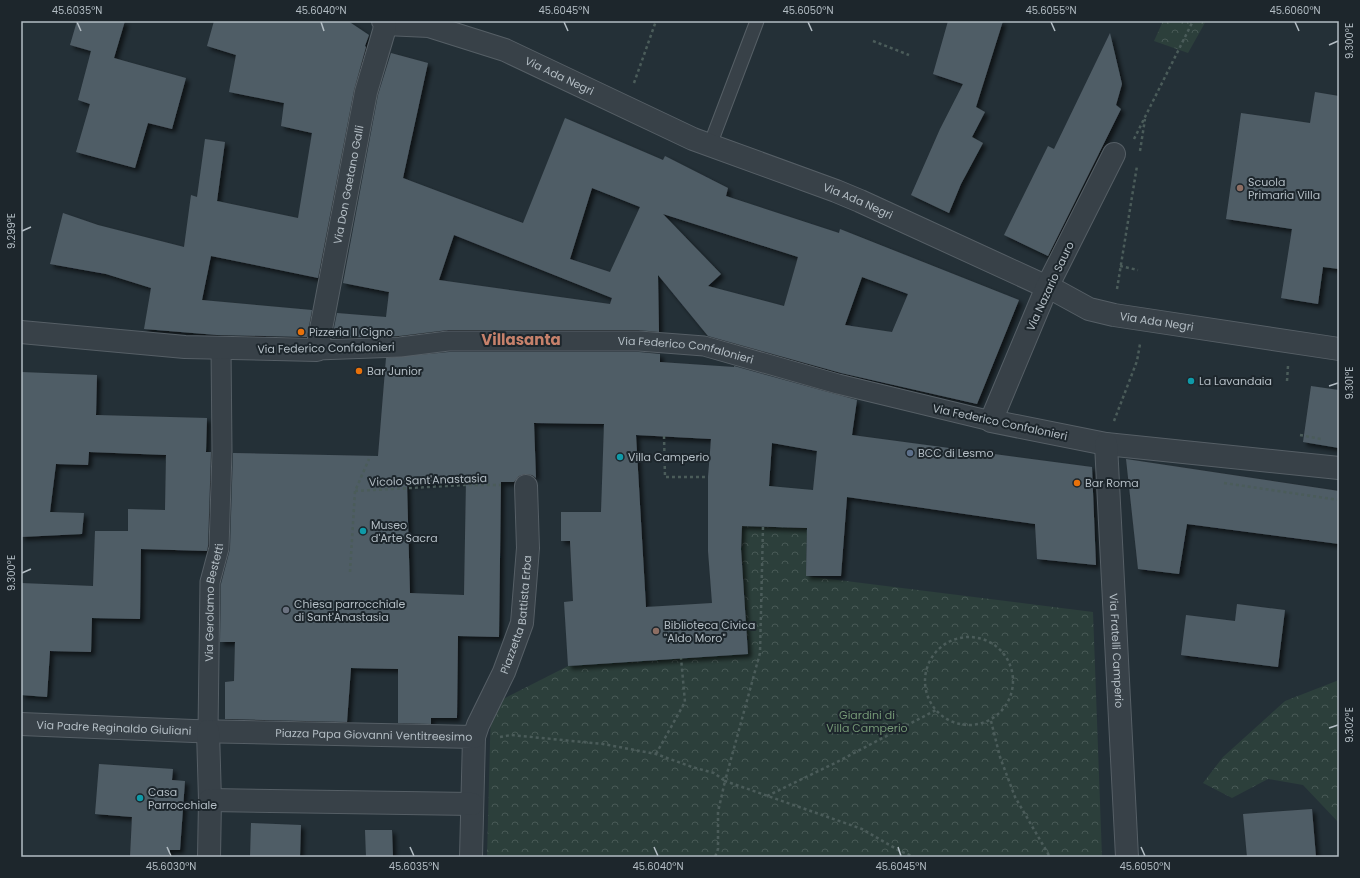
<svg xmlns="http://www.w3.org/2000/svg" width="1360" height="878" font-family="Poppins,sans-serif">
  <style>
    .forest { fill: url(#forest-crowns) }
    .building { fill: #505d66; fill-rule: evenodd; filter: url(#shadow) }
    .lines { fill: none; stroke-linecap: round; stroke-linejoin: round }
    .service-casing { stroke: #565f66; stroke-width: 15 }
    .pedestrian-casing { stroke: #565f66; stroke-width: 21 }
    .minor-casing { stroke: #565f66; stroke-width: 24 }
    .path { stroke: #4b5c5a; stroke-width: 2.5; stroke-dasharray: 3 3; stroke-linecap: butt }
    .service { stroke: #384148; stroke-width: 13 }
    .pedestrian { stroke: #384148; stroke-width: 19 }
    .minor { stroke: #384148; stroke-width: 22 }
    .ticks { fill: none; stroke: #b3bdc4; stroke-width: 1.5 }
    .education-dot { fill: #8d6e63; stroke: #1d262c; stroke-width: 1.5 }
    .food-dot { fill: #e8710a; stroke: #1d262c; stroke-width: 1.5 }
    .culture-dot { fill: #0f9aa8; stroke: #1d262c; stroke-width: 1.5 }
    .service-dot { fill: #5c6f8a; stroke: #1d262c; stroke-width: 1.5 }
    .worship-dot { fill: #6b7280; stroke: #1d262c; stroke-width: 1.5 }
    .labels { text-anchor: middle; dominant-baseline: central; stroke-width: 4; stroke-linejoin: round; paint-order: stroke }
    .street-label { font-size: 11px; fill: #b3bdc4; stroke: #1d262c }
    .poi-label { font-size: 11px; fill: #b3bdc4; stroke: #1d262c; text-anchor: start }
    .park-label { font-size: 11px; fill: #749775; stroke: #1d262c }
    .district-label { font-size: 15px; font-weight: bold; fill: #c6816b; stroke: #1d262c }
    .neatline { fill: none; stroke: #b3bdc4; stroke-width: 1.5 }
    .ticks-label { font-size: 10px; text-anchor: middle; fill: #b3bdc4 }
  </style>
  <defs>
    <pattern id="forest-crowns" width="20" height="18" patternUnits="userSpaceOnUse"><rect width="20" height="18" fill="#2c3f3b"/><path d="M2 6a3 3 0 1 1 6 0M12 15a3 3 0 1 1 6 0" fill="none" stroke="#485956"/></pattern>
    <filter id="shadow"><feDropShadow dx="3.5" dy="3.5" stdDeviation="2" flood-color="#0009"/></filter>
  </defs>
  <rect width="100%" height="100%" fill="#243037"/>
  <path class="forest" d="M1163 21H1206L1188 53 1154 41Z
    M742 526 807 528 806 576 1093 612 1102 857H487L491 705 568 666 748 654 741 549Z
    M1339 680V823L1303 785 1268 779 1232 798 1203 783 1223 757 1285 701Z"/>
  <path class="building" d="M77 21H125L114 58 186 78 172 129 148 123 135 168 76 152 90 104 78 100 91 51 70 45Z
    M214 21H348L369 35 365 46 366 47 354 90 318 278 211 256 202 300 312 310 307 337 217 335 144 329 151 288 106 274 50 264 63 213 98 225 184 247 191 195 197 197 205 139 225 142 217 201 298 218 312 133 281 126 284 103 229 92 236 55 207 46Z
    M948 21H1003L976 107 985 112 972 137 983 143 961 184 949 213 911 195 940 129 963 84 933 74Z
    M1110 33 1122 84 1116 105 1121 109 1048 256 1004 235 1048 146 1054 149Z
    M391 53 428 63 403 178 523 223 565 118 663 160 665 156 728 188 726 196 839 233 840 229 1019 300 977 404 841 373 708 336 658 275 659 332 639 330H448L399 336 332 338 337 313 386 317 389 292 343 283 378 95ZM592 188 640 207 610 272 570 259ZM663 214 798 257 784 306 708 286 721 274ZM454 235 612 298 610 304 439 280ZM862 277 908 294 892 332 845 325Z
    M1315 92 1339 96V269L1323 267 1318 304 1281 298 1292 229 1226 219 1241 113 1310 123Z
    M449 352H639L660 354V362L734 367V366L857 400 852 435 1092 467 1096 565 1037 559 1035 524 847 497 841 576H806L807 528 742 526 741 549 748 654 568 666 564 602 573 601 570 541H561V512H601L604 424 534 423 536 478 532 475 525 474 519 476 514 482H501L499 637 458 636 457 718H431V724L398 723V669L351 668 347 722 225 719V682L234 681 235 642H220L221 584 230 549 233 453 378 456 386 358ZM636 435 711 439 708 477V551L712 603 646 607ZM772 443 817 451 813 490 769 486ZM466 480 464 595 410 593 407 484Z
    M21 372 97 375 96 415 207 418 206 452H211L208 546 207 551 141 549 140 619 92 618 91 652 50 651 47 697 21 695V583L93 586 95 531H128V509L165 510 166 455 89 452 88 465 56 464 50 512 84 513 82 534 21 537Z
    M1311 386 1339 390V448L1303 442Z
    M1126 459 1339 491V544L1187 524 1179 574 1138 569Z
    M1237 604 1285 610 1278 667 1181 655 1186 615 1235 621Z
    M99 764 173 769 172 780 185 781 180 850H170L169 857H130L132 817 95 814Z
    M1312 809 1316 857H1247L1243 814Z
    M251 823 301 825 300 857H250Z
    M365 830H392L393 857H366Z"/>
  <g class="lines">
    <g class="service-casing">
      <path id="service" d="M710 145 757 21"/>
    </g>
    <g class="pedestrian-casing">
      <g id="pedestrian">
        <path id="s1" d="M317 350 400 347 448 341H639L704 346 838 384 991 421"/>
        <path id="s2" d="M208 731 210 582 219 548 222 451 221 348"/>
      </g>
    </g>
    <g class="minor-casing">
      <g id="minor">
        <path id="s3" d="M385 24 429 26 505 50 693 139 836 191 860 201 1058 292 1089 309 1114 315 1339 349"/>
        <path d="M1114 154 1047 287 991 421 1106 444 1339 468"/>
        <path id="s4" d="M21 332 185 347 317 350 366 92 384 31 385 24 383 21"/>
        <path id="s5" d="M1106 444 1127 857"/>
        <path id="s6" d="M21 724 193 731 474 737 471 857"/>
        <path d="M208 731 210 800 209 857"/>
        <path id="s7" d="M474 737 478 725 504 672 522 623 528 548 526 486"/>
        <path d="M210 800 472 804"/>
      </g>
    </g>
    <path class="path" d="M873 41 909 55
      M634 83 656 21
      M1134 139 1193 21
      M1140 151 1145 119
      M1120 266 1138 270
      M1117 289 1137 166
      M1287 381 1288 366
      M1114 421 1137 361 1140 344
      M1300 435 1321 439
      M664 436 665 477H708
      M1224 483 1339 500
      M355 491 465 485H501
      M763 527 760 653 725 781 862 829 898 850 914 857
      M350 572 355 491 369 459
      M925 681a44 44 0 1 1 88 0a44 44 0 1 1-88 0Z
      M991 721 1000 757 1015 797 1050 857
      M500 737 511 735 603 744 656 754 692 767 714 773 725 781 718 812V849L715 857
      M656 754 685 702 681 658
      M767 796 835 763 936 710"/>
    <use href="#service" class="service"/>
    <use href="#pedestrian" class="pedestrian"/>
    <use href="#minor" class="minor"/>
  </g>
  <path class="ticks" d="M77 22 81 31M321 22 324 31M564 22 568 31M808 22 812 31M1051 22 1055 31M1295 22 1299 31M1329 45 1338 41M22 231 31 227M1329 386 1338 383M22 573 31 569M1329 728 1338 725M167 847 171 856M410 847 414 856M654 847 658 856M898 847 901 856M1141 847 1145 856"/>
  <g class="education-dot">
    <circle cx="1240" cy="188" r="4"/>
    <circle cx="656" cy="631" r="4"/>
  </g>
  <g class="food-dot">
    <circle cx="301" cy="332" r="4"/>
    <circle cx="359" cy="371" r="4"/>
    <circle cx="1077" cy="483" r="4"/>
  </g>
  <g class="culture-dot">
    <circle cx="1191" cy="381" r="4"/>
    <circle cx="620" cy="457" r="4"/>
    <circle cx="363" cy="531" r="4"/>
    <circle cx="140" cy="798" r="4"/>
  </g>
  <circle class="service-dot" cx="910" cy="453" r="4"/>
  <circle class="worship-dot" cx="286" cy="610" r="4"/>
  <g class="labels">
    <g class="street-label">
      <text stroke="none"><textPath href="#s3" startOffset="184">Via Ada Negri</textPath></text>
      <text stroke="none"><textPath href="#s4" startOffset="465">Via Don Gaetano Galli</textPath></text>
      <text stroke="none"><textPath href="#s3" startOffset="508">Via Ada Negri</textPath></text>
      <text transform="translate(1050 286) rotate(-65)">Via Nazario Sauro</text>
      <text stroke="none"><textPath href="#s3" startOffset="832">Via Ada Negri</textPath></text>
      <text transform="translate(326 348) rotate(-1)">Via Federico Confalonieri</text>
      <text stroke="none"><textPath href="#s1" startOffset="370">Via Federico Confalonieri</textPath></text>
      <text transform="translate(1000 422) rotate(12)">Via Federico Confalonieri</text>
      <text transform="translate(428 480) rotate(-2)">Vicolo Sant'Anastasia</text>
      <text stroke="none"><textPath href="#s2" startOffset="129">Via Gerolamo Bestetti</textPath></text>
      <text stroke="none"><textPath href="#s7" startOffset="131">Piazzetta Battista Erba</textPath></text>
      <text stroke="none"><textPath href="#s5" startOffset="207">Via Fratelli Camperio</textPath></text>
      <text stroke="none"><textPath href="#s6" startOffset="93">Via Padre Reginaldo Giuliani</textPath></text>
      <text stroke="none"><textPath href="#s6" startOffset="353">Piazza Papa Giovanni Ventitreesimo</textPath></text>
    </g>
    <g class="poi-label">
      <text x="1248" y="182">Scuola<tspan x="1248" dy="13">Primaria Villa</tspan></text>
      <text x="309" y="332">Pizzeria Il Cigno</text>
      <text x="367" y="371">Bar Junior</text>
      <text x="1199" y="381">La Lavandaia</text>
      <text x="918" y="453">BCC di Lesmo</text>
      <text x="628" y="457">Villa Camperio</text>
      <text x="1085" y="483">Bar Roma</text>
      <text x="371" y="525">Museo<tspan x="371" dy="13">d'Arte Sacra</tspan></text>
      <text x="294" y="604">Chiesa parrocchiale<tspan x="294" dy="13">di Sant'Anastasia</tspan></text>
      <text x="664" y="625">Biblioteca Civica<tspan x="664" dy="13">"Aldo Moro"</tspan></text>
      <text x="148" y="792">Casa<tspan x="148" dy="13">Parrocchiale</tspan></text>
    </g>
    <g class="park-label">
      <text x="867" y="715">Giardini di<tspan x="867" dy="13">Villa Camperio</tspan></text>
    </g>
    <g class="district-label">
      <text x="521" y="339">Villasanta</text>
    </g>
  </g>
  <rect width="1360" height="878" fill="none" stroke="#1d262c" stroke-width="44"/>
  <rect x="22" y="22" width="1316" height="834" class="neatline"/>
  <g class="ticks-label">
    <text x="77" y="14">45.6035°N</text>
    <text x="321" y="14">45.6040°N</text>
    <text x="564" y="14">45.6045°N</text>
    <text x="808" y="14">45.6050°N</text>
    <text x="1051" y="14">45.6055°N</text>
    <text x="1295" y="14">45.6060°N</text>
    <text transform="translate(1349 41) rotate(-90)" y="4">9.300°E</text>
    <text transform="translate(11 231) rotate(-90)" y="4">9.299°E</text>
    <text transform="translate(1349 383) rotate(-90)" y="4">9.301°E</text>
    <text transform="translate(11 573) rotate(-90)" y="4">9.300°E</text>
    <text transform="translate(1349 725) rotate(-90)" y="4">9.302°E</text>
    <text x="171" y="870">45.6030°N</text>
    <text x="414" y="870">45.6035°N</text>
    <text x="658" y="870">45.6040°N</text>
    <text x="901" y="870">45.6045°N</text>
    <text x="1145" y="870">45.6050°N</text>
  </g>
</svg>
